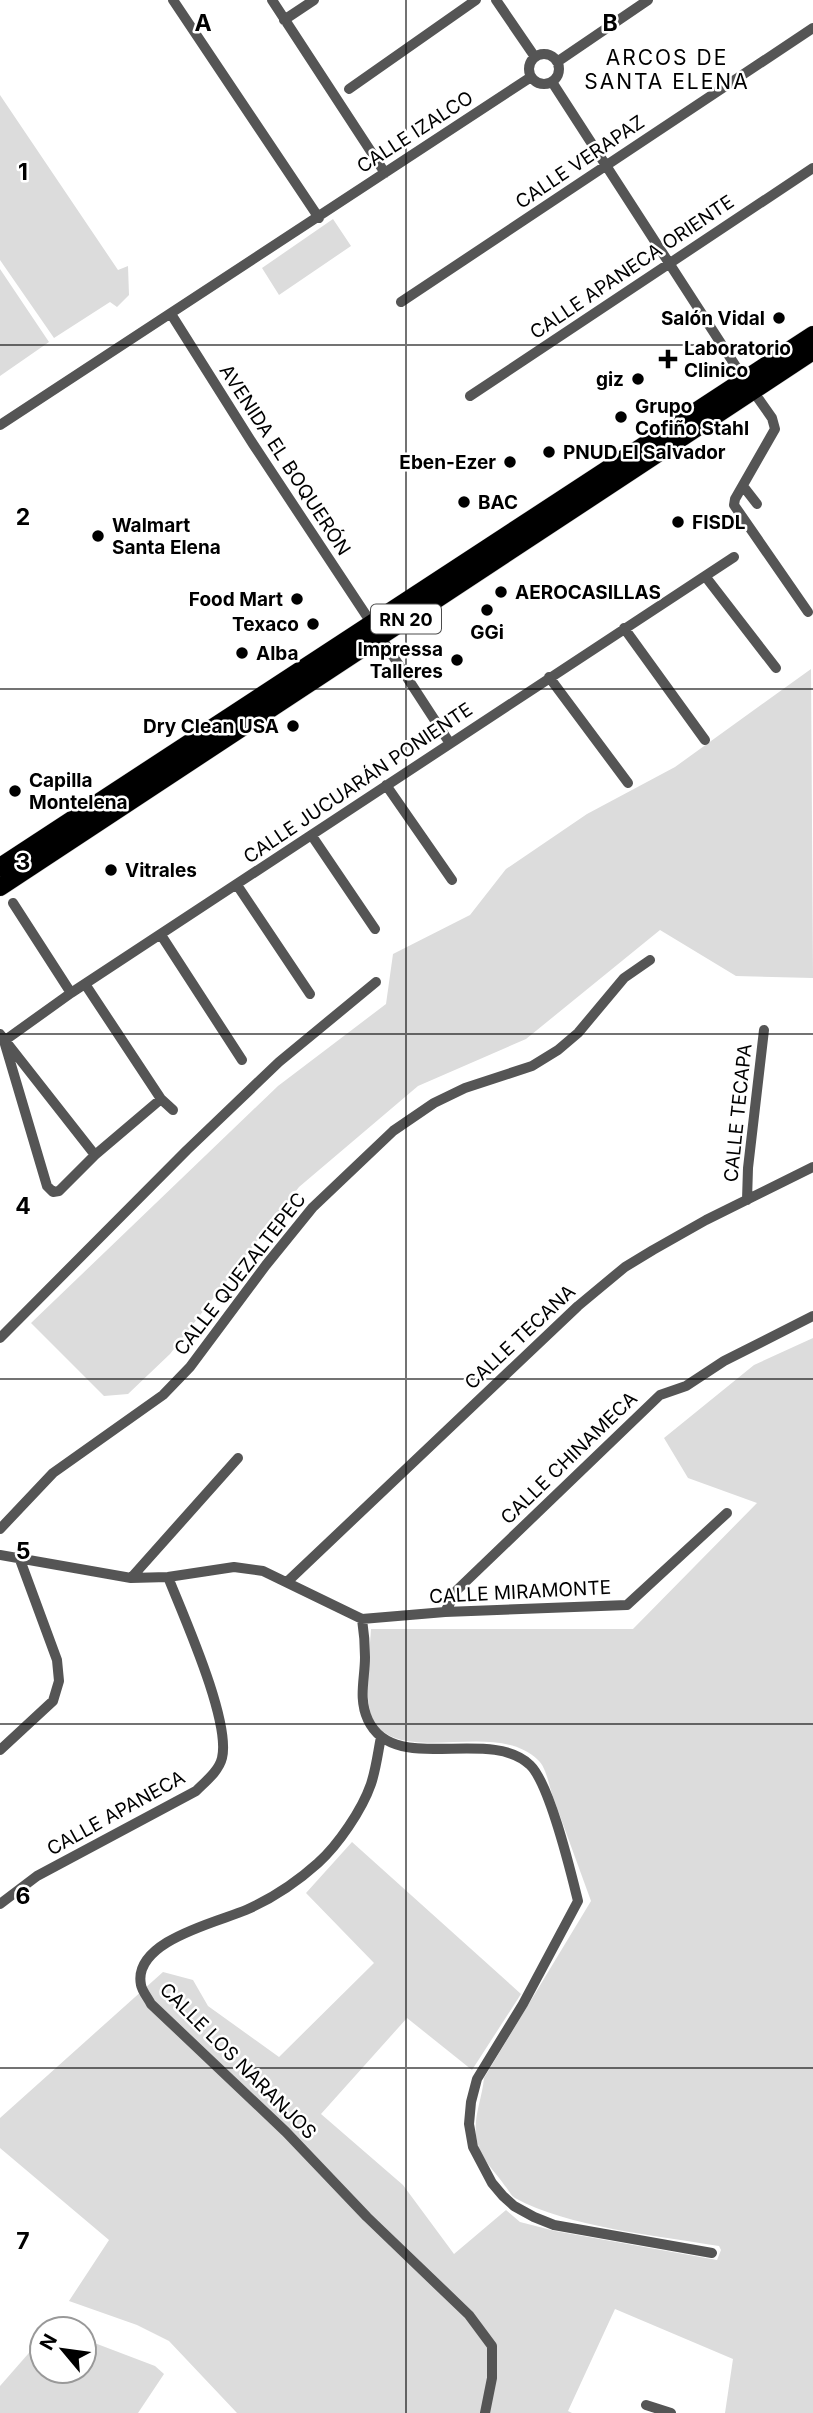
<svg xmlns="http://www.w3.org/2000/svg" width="813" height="2413" font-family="Inter,sans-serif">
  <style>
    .green { fill: #dcdcdc }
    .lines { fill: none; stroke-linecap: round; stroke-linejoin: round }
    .trunk-casing { stroke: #dbdbdb; stroke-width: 19 }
    .minor { stroke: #555; stroke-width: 10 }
    .trunk { stroke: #000; stroke-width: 18 }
    .grid { fill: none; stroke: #000; stroke-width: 2; stroke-opacity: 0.55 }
    .poi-dot { fill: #000; stroke: #fff; stroke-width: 2.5 }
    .labels { text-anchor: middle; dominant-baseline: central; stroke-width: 5; stroke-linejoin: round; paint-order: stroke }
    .shield { fill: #fff; stroke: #4c4c4c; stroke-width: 2 }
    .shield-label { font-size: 18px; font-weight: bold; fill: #000 }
    .street-label { font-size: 19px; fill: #000; stroke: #fff }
    .poi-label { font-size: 19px; font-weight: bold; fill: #000; stroke: #fff; text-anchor: start }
    .neighbourhood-label { font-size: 21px; letter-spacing: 2px; fill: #000; stroke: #fff }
    .grid-label { font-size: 23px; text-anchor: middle; font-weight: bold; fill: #000; stroke: #fff; stroke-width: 5; stroke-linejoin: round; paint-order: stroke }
  </style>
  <rect width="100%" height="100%" fill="#fff"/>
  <path class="green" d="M0 95 118 270 128 266 129 295 117 307 110 302 54 338 0 260Z
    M333 219 351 246 279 295 262 268Z
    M0 269 49 342 0 376Z
    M811 669 813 978 736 976 660 930 526 1039 418 1086 299 1187 170 1354 128 1394 104 1396 31 1323 278 1086 386 1004 393 954 470 915 506 869 587 814 675 767Z
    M813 1338V2413H725L733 2359 615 2309 568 2411 572 2413H237L169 2341 137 2325 69 2301 109 2240 0 2148V2118L163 1972 193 1980 208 2006 279 2057 374 1963 306 1893 352 1842 521 1994 472 2070 407 2018 321 2114 403 2185 454 2254 506 2210 520 2222 555 2231 717 2260 721 2250 719 2246C659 2236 567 2227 515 2198 510 2195 509 2190 505 2186 495 2171 481 2160 477 2141 472 2119 482 2100 484 2078L591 1901C578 1865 565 1830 552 1794 549 1785 546 1767 538 1760 496 1718 401 1768 373 1720 363 1702 370 1650 371 1629H633L757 1503 688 1478 664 1438 754 1365Z
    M42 2338V2371H84V2339L155 2366 164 2374 138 2413H0V2386Z"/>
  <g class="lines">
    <g class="trunk-casing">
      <path id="trunk" d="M0 867 813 335
        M0 887 813 351"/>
    </g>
    <path class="minor" d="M173 0 319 218
      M272 0 385 173
      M496 0 535 57
      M284 20 314 0
      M529 69a15 15 0 1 1 30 0a15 15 0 1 1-30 0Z
      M557 62 648 0
      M552 82 744 379
      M349 89 476 0
      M401 302 813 28
      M171 314 253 444 372 624
      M753 391 772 418 775 429 735 499 734 505 808 612
      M470 396 813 168
      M0 425 531 77
      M743 486 757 504
      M705 576 776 668
      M624 628 705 740
      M380 636 449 742
      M549 677 628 783
      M386 785 452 880
      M312 836 375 929
      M237 885 310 994
      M13 903 71 993
      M161 935 242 1060
      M85 984 161 1099 173 1110
      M0 1034 95 1155
      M4 1041 71 993 734 557
      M4 1041 47 1186 53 1192 59 1191 95 1155 161 1099
      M747 1200 748 1168 764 1030
      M0 1338 187 1150 279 1062 376 982
      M0 1529 53 1473 163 1395 190 1367 266 1265 313 1207 393 1131 434 1103 465 1088 532 1066 558 1050 578 1033 624 978 650 960
      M0 1555 131 1578 168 1577 234 1567 263 1571 362 1619 445 1612 627 1605 727 1513
      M131 1578 238 1458
      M287 1582 578 1306 625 1267 653 1250 706 1220 813 1167
      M445 1612 457 1590 660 1395 686 1386 724 1361 813 1316
      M362 1619C364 1632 365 1644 365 1657 365 1679 358 1698 368 1720 394 1776 489 1726 530 1765 550 1784 571 1873 578 1901L523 2004 477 2079 471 2102 469 2124 473 2147 492 2183 503 2196 514 2206 534 2217 554 2225 712 2253
      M381 1737C378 1752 376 1769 371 1784 362 1810 338 1845 318 1863 298 1881 271 1899 246 1910 218 1922 132 1941 141 1985 142 1991 148 1998 151 2004L286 2132 367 2217 469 2315 492 2346V2378L485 2413
      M0 1750 53 1701 59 1681 57 1660 19 1557
      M0 1904 37 1876 196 1791C205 1782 219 1771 222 1758 231 1721 183 1615 168 1577
      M646 2405 671 2413"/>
    <use href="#trunk" class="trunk"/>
  </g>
  <path class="grid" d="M406 0V2413M0 345H813M0 689H813M0 1034H813M0 1379H813M0 1724H813M0 2068H813"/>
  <g class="poi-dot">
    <circle cx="779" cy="318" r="7"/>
    <path d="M664.5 348.5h7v7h7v7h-7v7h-7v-7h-7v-7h7z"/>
    <circle cx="638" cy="379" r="7"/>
    <circle cx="621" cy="417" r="7"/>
    <circle cx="549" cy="452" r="7"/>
    <circle cx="510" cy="462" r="7"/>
    <circle cx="464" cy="502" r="7"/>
    <circle cx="678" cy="522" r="7"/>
    <circle cx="98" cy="536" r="7"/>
    <circle cx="501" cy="592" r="7"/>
    <circle cx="297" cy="599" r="7"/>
    <circle cx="487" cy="610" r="7"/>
    <circle cx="313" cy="624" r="7"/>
    <circle cx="242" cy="653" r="7"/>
    <circle cx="457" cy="660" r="7"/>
    <circle cx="293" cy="726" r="7"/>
    <circle cx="15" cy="791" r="7"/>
    <circle cx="111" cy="870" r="7"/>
  </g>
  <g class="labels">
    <rect class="shield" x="371" y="604.5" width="70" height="29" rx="5"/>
    <g class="shield-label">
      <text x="406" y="619">RN 20</text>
    </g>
    <g class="street-label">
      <text transform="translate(415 132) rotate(-33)">CALLE IZALCO</text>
      <text transform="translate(580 162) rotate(-34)">CALLE VERAPAZ</text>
      <text transform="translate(632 267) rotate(-34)">CALLE APANECA ORIENTE</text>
      <text transform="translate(285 460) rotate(57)">AVENIDA EL BOQUERÓN</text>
      <text transform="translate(358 783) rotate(-34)">CALLE JUCUARÁN PONIENTE</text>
      <text transform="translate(738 1113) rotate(-84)">CALLE TECAPA</text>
      <text transform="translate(240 1274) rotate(-52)">CALLE QUEZALTEPEC</text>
      <text transform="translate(520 1337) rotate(-43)">CALLE TECANA</text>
      <text transform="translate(569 1458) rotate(-44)">CALLE CHINAMECA</text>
      <text transform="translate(520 1592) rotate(-3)">CALLE MIRAMONTE</text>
      <text transform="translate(116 1813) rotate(-29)">CALLE APANECA</text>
      <text transform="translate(238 2061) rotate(45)">CALLE LOS NARANJOS</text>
    </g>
    <g class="poi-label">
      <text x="765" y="318" text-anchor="end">Salón Vidal</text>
      <text x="684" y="348">Laboratorio<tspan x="684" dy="22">Clinico</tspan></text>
      <text x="624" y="379" text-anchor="end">giz</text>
      <text x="635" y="406">Grupo<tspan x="635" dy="22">Cofiño Stahl</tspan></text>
      <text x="563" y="452">PNUD El Salvador</text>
      <text x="496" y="462" text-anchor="end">Eben-Ezer</text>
      <text x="478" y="502">BAC</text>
      <text x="692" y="522">FISDL</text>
      <text x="112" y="525">Walmart<tspan x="112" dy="22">Santa Elena</tspan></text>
      <text x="515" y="592">AEROCASILLAS</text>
      <text x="283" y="599" text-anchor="end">Food Mart</text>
      <text x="299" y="624" text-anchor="end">Texaco</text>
      <text x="487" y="632" text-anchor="middle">GGi</text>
      <text x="443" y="649" text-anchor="end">Impressa<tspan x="443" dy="22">Talleres</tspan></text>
      <text x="256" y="653">Alba</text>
      <text x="279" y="726" text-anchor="end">Dry Clean USA</text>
      <text x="29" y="780">Capilla<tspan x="29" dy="22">Montelena</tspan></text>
      <text x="125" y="870">Vitrales</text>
    </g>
    <g class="neighbourhood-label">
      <text x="667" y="57">ARCOS DE<tspan x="667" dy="24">SANTA ELENA</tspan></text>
    </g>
  </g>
  <g class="grid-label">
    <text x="203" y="31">A</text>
    <text x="610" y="31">B</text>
    <text x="23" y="180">1</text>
    <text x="23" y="525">2</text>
    <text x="23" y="870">3</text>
    <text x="23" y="1214">4</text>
    <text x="23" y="1559">5</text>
    <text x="23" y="1904">6</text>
    <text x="23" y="2249">7</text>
  </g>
  <g transform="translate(63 2350) rotate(299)"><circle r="33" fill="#ffffff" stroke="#999999" stroke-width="2"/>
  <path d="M0-5L12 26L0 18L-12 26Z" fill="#000000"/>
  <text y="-10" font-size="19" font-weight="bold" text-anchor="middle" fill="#000000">N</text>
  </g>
</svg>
